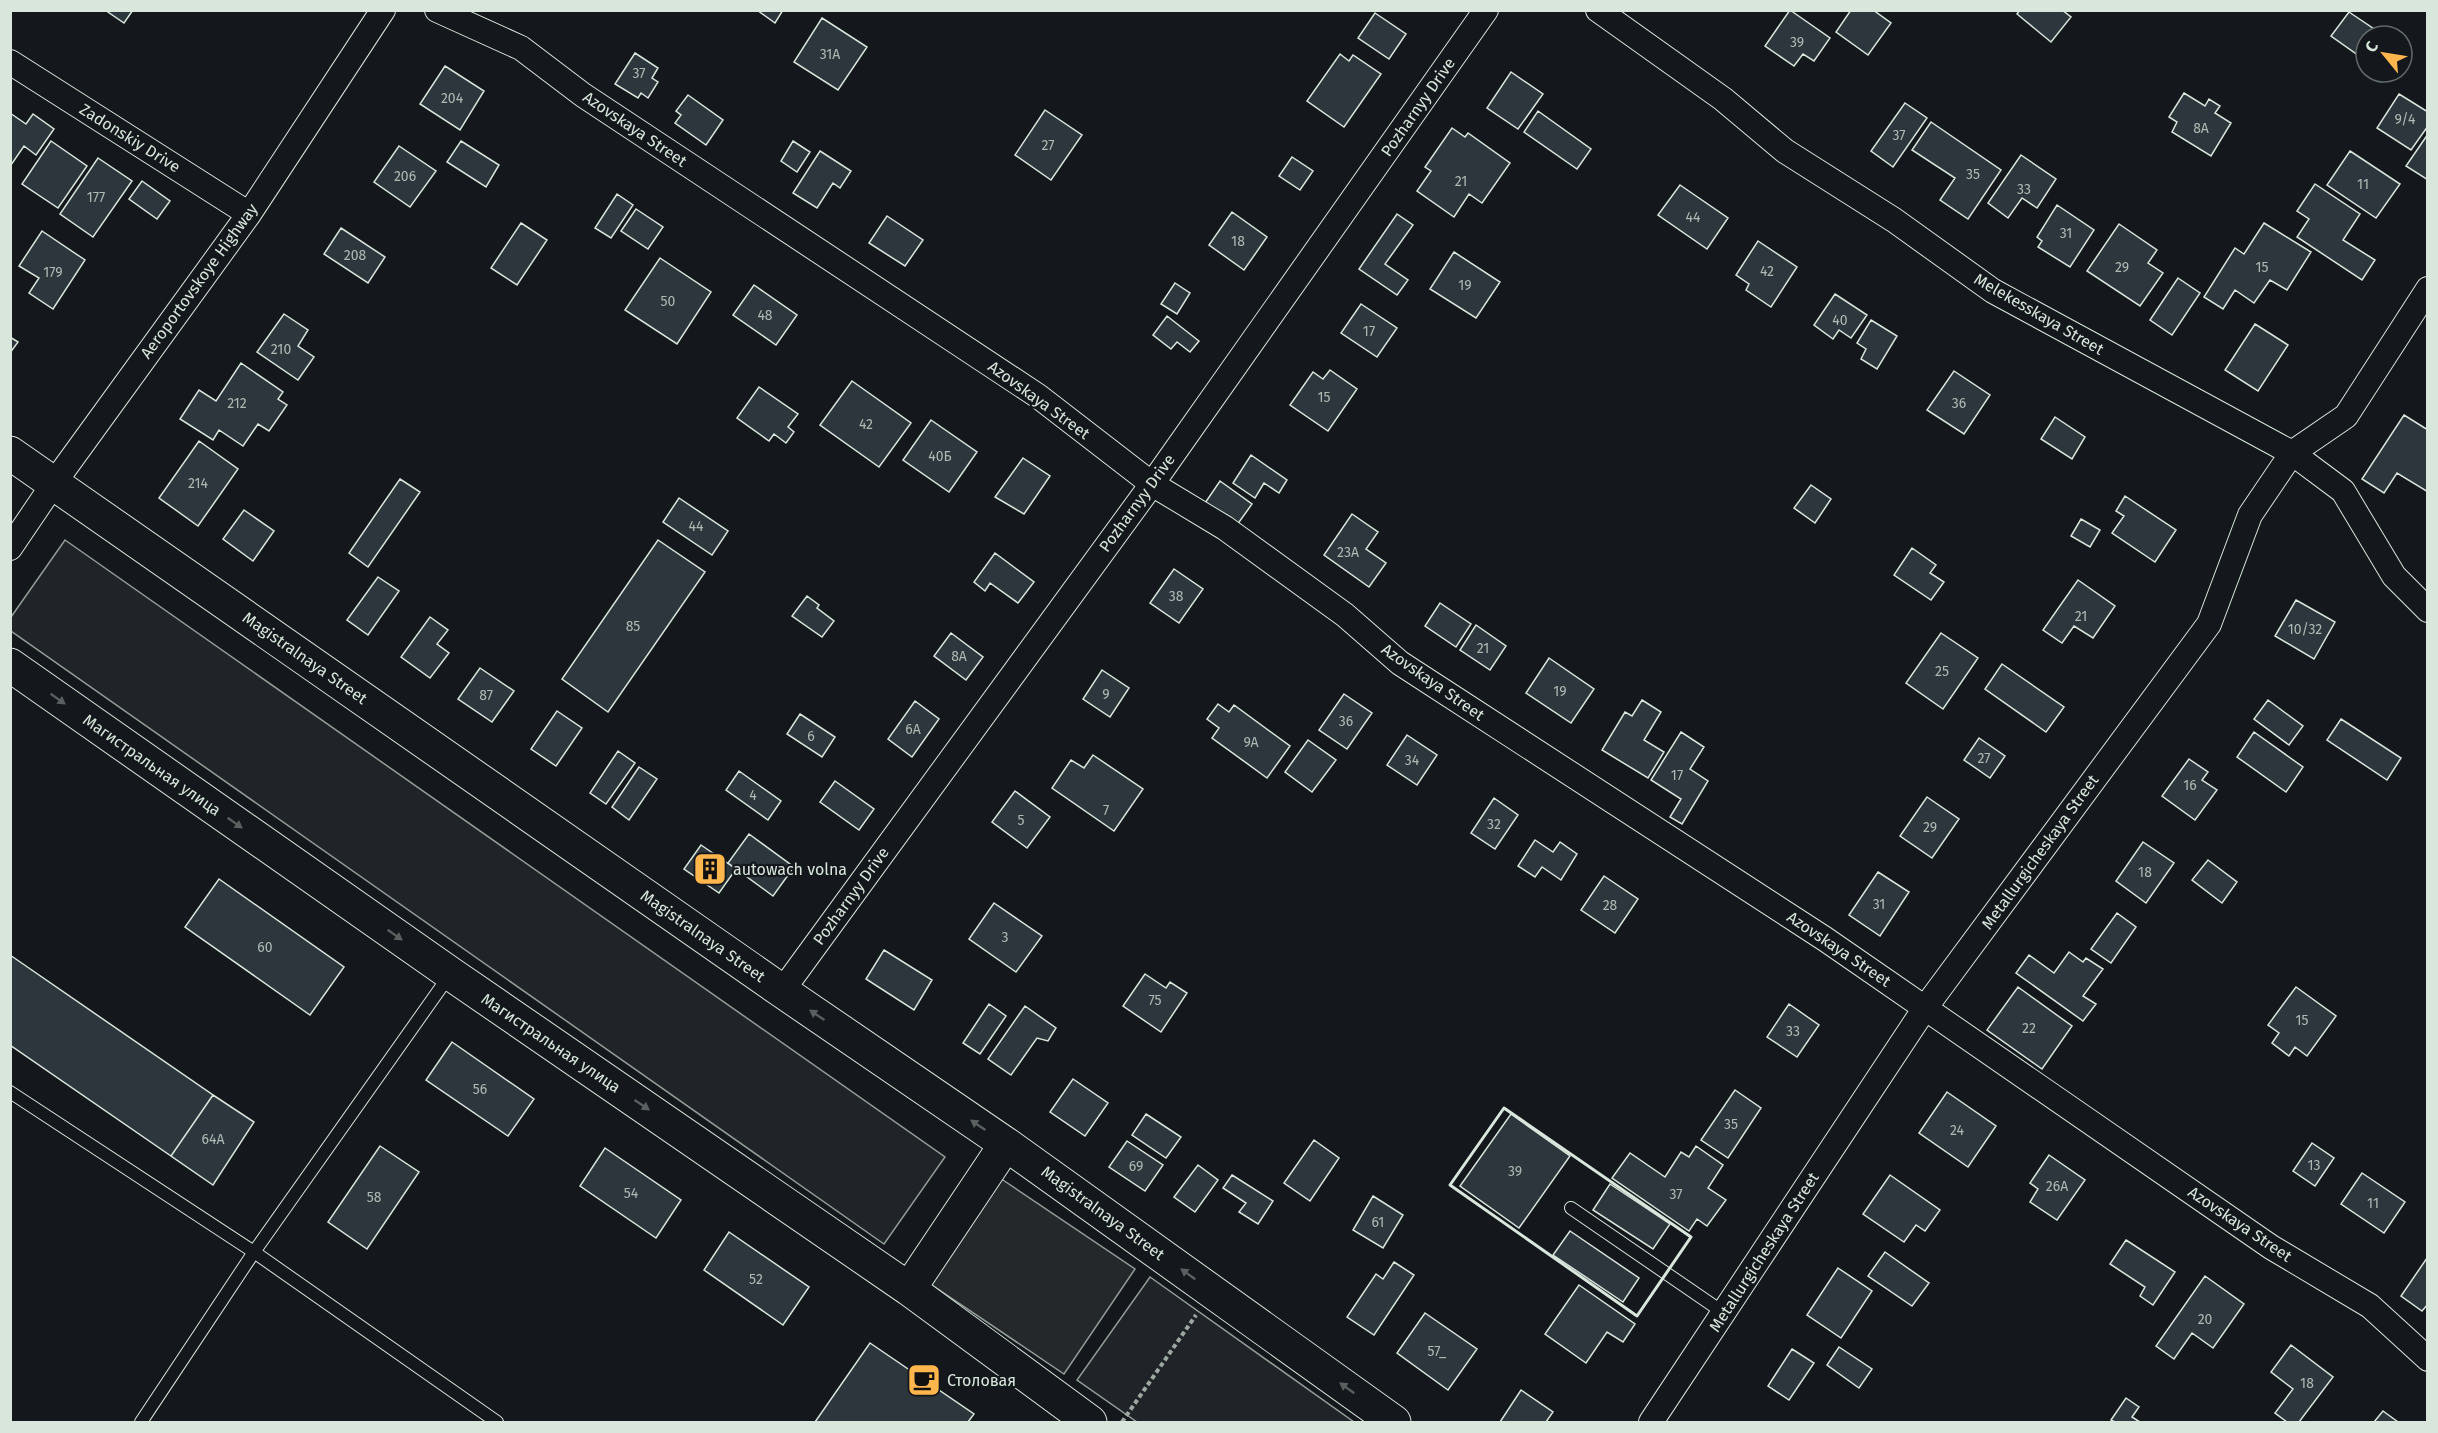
<svg xmlns="http://www.w3.org/2000/svg" width="2438" height="1433" font-family="'Fira Sans',sans-serif">
  <style>
    .green { fill: #202428; stroke: #939e99; stroke-width: 1.5 }
    .parking { fill: #24282b; stroke: #939e99; stroke-width: 1.5 }
    .building { fill: #2c363c; stroke: #d8e6dc; stroke-width: 1.5 }
    .lines { fill: none; stroke-linecap: round; stroke-linejoin: round }
    .service-casing { stroke: #d8e6dc; stroke-width: 14 }
    .minor-casing { stroke: #d8e6dc; stroke-width: 26 }
    .primary-casing { stroke: #d8e6dc; stroke-width: 35 }
    .path { stroke: #9da8a2; stroke-width: 4; stroke-dasharray: 4.5 3; stroke-linecap: butt }
    .service { stroke: #14181c; stroke-width: 12 }
    .minor { stroke: #14181c; stroke-width: 24 }
    .primary { stroke: #14181c; stroke-width: 33 }
    .wall { stroke: #d8e6dc; stroke-width: 3 }
    .oneway { fill: #59605f }
    .labels { text-anchor: middle; dominant-baseline: central; stroke-width: 4.5; stroke-linejoin: round; paint-order: stroke }
    .number-label { font-size: 14px; fill: #adbab4 }
    .street-label { font-size: 16px; fill: #d8e6dc; stroke: #14181c }
    .poi-label { font-size: 16px; fill: #d8e6dc; stroke: #14181c; text-anchor: start }
  </style>
  <rect width="100%" height="100%" fill="#14181c"/>
  <path class="green" d="M65 540 945 1157 884 1244 11 631V617Z
    M1150 1277 1354 1422H1137L1077 1380Z"/>
  <path class="parking" d="M997 1176 1135 1269 1064 1374 926 1281Z"/>
  <path class="building" d="M105 10H133L124 23Z
    M757 10H783L775 23Z
    M1790 10 1830 38 1814 61 1803 54 1794 66 1765 46Z
    M1851 10H1873L1891 23 1868 55 1836 32Z
    M2020 10H2062L2071 17 2051 42 2017 14Z
    M2349 12 2383 35 2366 36 2365 60 2331 36Z
    M1375 13 1406 34 1389 59 1358 38Z
    M822 18 867 47 838 90 794 62Z
    M635 53 658 68 652 78 658 82 648 98 641 93 638 98 615 84Z
    M1340 54 1349 61 1353 55 1381 74 1344 127 1307 101Z
    M445 66 484 91 460 130 420 104Z
    M1511 72 1543 94 1518 129 1487 108Z
    M2184 93 2205 106 2209 99 2220 106 2215 113 2231 123 2211 156 2172 132 2177 122 2169 117Z
    M2399 94 2428 112V126L2411 150 2377 128Z
    M688 95 723 120 706 145 675 123 681 115 676 111Z
    M1905 103 1927 118 1893 167 1871 151Z
    M1045 110 1082 135 1051 180 1015 155Z
    M1538 111 1591 149 1577 169 1524 132Z
    M10 113 26 124 33 114 54 129 36 155 24 146 11 165Z
    M1931 122 2001 170 1968 219 1940 200 1955 178 1912 150Z
    M1452 128 1465 137 1468 133 1510 163 1482 203 1469 194 1454 217 1417 191 1431 171 1425 167Z
    M2428 134V180L2406 166Z
    M51 141 87 166 58 208 22 184Z
    M461 141 499 165 486 187 447 162Z
    M793 141 810 152 797 172 781 161Z
    M399 146 436 171 410 207 374 182Z
    M820 151 851 171 840 188 833 183 817 208 793 193Z
    M2350 151 2400 184 2376 218 2327 185Z
    M2021 155 2056 179 2037 208 2022 198 2008 218 1988 203Z
    M1292 157 1313 171 1300 190 1279 176Z
    M98 158 132 181 93 237 60 214Z
    M142 181 170 201 157 219 129 199Z
    M2315 184 2360 214 2343 240 2375 260 2362 280 2297 237 2309 219 2297 211Z
    M1680 185 1728 218 1707 249 1658 215Z
    M617 194 633 205 611 238 595 228Z
    M2057 205 2094 230 2070 267 2038 247 2042 241 2037 237Z
    M636 209 663 227 648 249 621 231Z
    M1232 212 1267 237 1244 270 1209 245Z
    M1397 214 1413 225 1385 264 1408 280 1397 295 1359 269Z
    M887 216 923 240 905 266 869 243Z
    M521 223 547 240 517 285 491 268Z
    M2264 223 2311 252 2287 290 2270 280 2254 303 2235 290 2223 309 2204 297 2235 248 2244 254Z
    M2119 224 2157 250 2148 263 2163 273 2140 306 2087 271Z
    M341 228 385 257 368 283 324 254Z
    M42 231 85 260 53 309 29 293 39 278 19 266Z
    M1758 241 1797 267 1771 307 1746 290 1749 284 1736 275Z
    M1454 252 1500 282 1476 318 1430 289Z
    M660 258 711 292 677 344 625 310Z
    M2178 278 2200 293 2172 335 2150 320Z
    M1175 283 1190 293 1177 314 1161 304Z
    M754 285 797 315 776 345 733 315Z
    M1835 294 1867 315 1851 338 1839 330 1833 339 1814 325Z
    M1361 304 1397 328 1377 357 1341 333Z
    M284 314 308 330 298 346 314 357 298 380 257 352Z
    M1167 316 1199 341 1190 352 1177 342 1171 349 1153 335Z
    M1871 320 1897 336 1877 369 1861 359 1866 349 1857 343Z
    M2255 324 2288 345 2258 391 2225 370Z
    M10 337 18 342 10 353Z
    M241 363 283 392 278 399 287 405 269 431 258 424 243 446 219 430 213 440 180 419 199 390 216 401Z
    M1330 370 1357 389 1328 431 1290 405 1313 372 1323 379Z
    M1954 371 1990 395 1964 434 1927 410Z
    M852 381 911 423 879 467 820 425Z
    M759 387 798 414 788 427 794 432 786 443 774 434 769 441 737 418Z
    M2404 415 2428 430V492L2397 473 2384 493 2362 479Z
    M2055 417 2085 437 2072 459 2041 439Z
    M931 420 977 452 949 492 903 460Z
    M199 441 238 469 198 526 159 498Z
    M1251 455 1287 480 1279 493 1264 483 1255 498 1233 483Z
    M1023 458 1050 476 1024 514 995 497Z
    M400 479 420 492 368 567 349 553Z
    M1220 481 1252 504 1237 525 1205 503Z
    M1811 485 1831 499 1815 523 1794 508Z
    M2125 496 2176 530 2155 562 2112 533 2124 516 2116 511Z
    M679 498 728 531 712 555 663 522Z
    M244 510 274 531 253 561 223 539Z
    M1352 514 1378 532 1366 549 1386 563 1369 587 1324 555Z
    M2081 519 2100 530 2090 547 2071 536Z
    M658 540 705 572 608 712 562 679Z
    M1912 548 1936 565 1930 573 1944 582 1931 600 1894 575Z
    M995 553 1034 582 1018 603 990 583 985 591 974 582Z
    M1174 569 1203 589 1179 623 1150 603Z
    M378 577 399 591 368 635 347 620Z
    M2078 580 2115 606 2093 638 2074 626 2062 643 2043 630Z
    M807 596 819 605 817 608 834 621 822 637 792 616Z
    M2296 600 2335 622 2314 659 2275 636Z
    M1440 603 1471 624 1456 647 1425 626Z
    M430 617 448 630 437 644 449 653 430 678 401 657Z
    M1476 625 1506 646 1490 670 1460 650Z
    M951 633 983 657 966 680 934 656Z
    M1941 633 1978 658 1943 709 1906 683Z
    M1549 658 1594 689 1571 723 1526 693Z
    M2002 664 2064 707 2046 732 1985 689Z
    M480 668 514 691 492 722 458 699Z
    M1102 670 1129 688 1110 717 1083 699Z
    M1344 694 1372 713 1347 749 1319 730Z
    M1642 700 1661 712 1644 740 1664 752 1648 778 1602 750 1625 712 1632 716Z
    M2268 700 2303 726 2289 745 2254 719Z
    M915 701 939 719 912 757 888 739Z
    M1218 704 1229 712 1234 705 1290 746 1267 778 1212 738 1219 728 1207 719Z
    M557 711 582 728 556 766 531 749Z
    M800 714 835 737 822 757 787 734Z
    M2341 719 2401 758 2387 780 2327 740Z
    M1681 732 1704 747 1690 769 1708 781 1682 824 1670 817 1681 799 1651 780Z
    M2254 732 2303 767 2286 792 2237 757Z
    M1407 735 1437 755 1417 785 1387 765Z
    M1979 738 2005 756 1990 778 1964 760Z
    M1308 740 1336 760 1312 792 1285 772Z
    M618 751 635 763 606 804 590 793Z
    M1093 755 1143 789 1114 831 1052 788 1071 760 1084 768Z
    M2189 759 2208 772 2202 780 2217 790 2195 820 2162 796Z
    M639 767 657 779 629 820 612 807Z
    M739 771 781 801 768 820 726 790Z
    M835 781 874 809 859 830 820 802Z
    M1015 791 1050 817 1027 848 992 822Z
    M1927 797 1959 819 1932 858 1900 836Z
    M1494 798 1518 815 1495 849 1471 833Z
    M749 834 794 867 773 896 728 863Z
    M1535 840 1553 852 1560 842 1577 854 1561 880 1542 867 1535 877 1518 866Z
    M2143 842 2174 863 2146 903 2116 881Z
    M701 845 736 869 719 893 684 869Z
    M2208 860 2237 882 2222 903 2192 880Z
    M1878 872 1909 892 1880 936 1849 915Z
    M1604 876 1638 899 1615 933 1581 910Z
    M219 879 344 967 310 1015 185 927Z
    M994 903 1042 936 1016 972 969 939Z
    M2117 913 2136 927 2111 963 2091 949Z
    M884 950 932 980 914 1010 866 979Z
    M2069 952 2083 962 2086 958 2103 969 2083 996 2096 1004 2083 1021 2016 973 2029 955 2054 973Z
    M10 955 213 1095 171 1156 10 1045Z
    M1145 974 1166 988 1170 982 1187 993 1161 1032 1123 1006Z
    M2018 987 2072 1026 2042 1069 1987 1030Z
    M2296 987 2336 1016 2307 1056 2295 1047 2289 1056 2272 1043 2279 1033 2268 1025Z
    M989 1004 1006 1016 980 1054 963 1043Z
    M1789 1004 1819 1025 1797 1057 1767 1037Z
    M1025 1006 1056 1028 1048 1041 1037 1038 1011 1075 988 1059Z
    M452 1042 534 1099 508 1136 426 1080Z
    M1073 1079 1108 1103 1085 1136 1050 1112Z
    M1735 1090 1761 1108 1728 1158 1701 1140Z
    M1947 1092 1996 1126 1968 1167 1919 1133Z
    M213 1095 254 1122 213 1185 171 1156Z
    M1146 1114 1181 1137 1166 1158 1132 1135Z
    M1511 1114 1570 1156 1519 1228 1460 1186Z
    M1314 1140 1339 1158 1310 1201 1284 1183Z
    M1127 1141 1163 1165 1145 1191 1109 1167Z
    M2312 1143 2334 1158 2315 1186 2293 1171Z
    M380 1146 419 1172 367 1249 328 1222Z
    M1696 1146 1723 1165 1708 1188 1726 1200 1707 1226 1697 1219 1689 1231 1612 1178 1630 1153 1665 1177 1681 1152 1689 1157Z
    M605 1148 681 1200 656 1238 580 1186Z
    M2049 1155 2085 1180 2057 1220 2030 1202 2038 1189 2030 1183Z
    M1198 1165 1218 1180 1195 1212 1174 1197Z
    M2362 1173 2405 1202 2384 1233 2341 1204Z
    M1232 1175 1273 1201 1258 1224 1239 1212 1246 1203 1223 1188Z
    M1890 1175 1940 1210 1925 1231 1916 1225 1904 1242 1863 1214Z
    M1610 1184 1670 1224 1653 1249 1593 1210Z
    M1373 1196 1403 1215 1383 1248 1353 1230Z
    M1570 1231 1639 1278 1623 1302 1553 1255Z
    M729 1232 809 1287 783 1325 704 1270Z
    M2126 1240 2175 1272 2153 1305 2140 1296 2145 1287 2110 1264Z
    M1885 1252 1929 1283 1912 1306 1868 1276Z
    M2427 1258 2428 1304 2422 1311 2401 1296Z
    M1394 1262 1414 1275 1374 1335 1347 1317 1376 1274 1383 1279Z
    M1838 1268 1872 1291 1841 1338 1807 1315Z
    M2205 1276 2244 1304 2213 1348 2192 1333 2174 1359 2156 1346Z
    M1579 1285 1635 1324 1623 1342 1607 1332 1586 1363 1545 1334Z
    M1425 1313 1477 1349 1448 1390 1397 1353Z
    M870 1343 974 1414 968 1422H815Z
    M2291 1345 2333 1377 2299 1422H2287L2275 1413 2293 1389 2271 1372Z
    M1839 1347 1872 1369 1859 1388 1827 1365Z
    M1792 1349 1814 1363 1789 1400 1768 1386Z
    M1521 1390 1553 1412 1546 1422H1500Z
    M2126 1398 2139 1407 2132 1417 2140 1422H2115L2111 1420Z
    M2383 1411 2398 1422H2374Z"/>
  <g class="lines">
    <g class="service-casing">
      <path id="service" d="M449 976 254 1252 497 1422
        M10 1092 254 1252 141 1422
        M1571 1208 1724 1313"/>
    </g>
    <g class="minor-casing">
      <path id="minor" d="M437 10 521 48 583 95 1038 396 1152 484 1225 528 1345 615 1400 663 1825 939 2271 1247 2370 1306 2428 1359
        M1598 10 1723 99 1785 151 1894 220 1993 291 2292 453 2343 491 2394 576 2428 610
        M10 62 249 214
        M10 548 54 483 249 214 383 10
        M782 991 1152 484 1486 10
        M1651 1422 1925 1008 2209 624 2250 515 2292 453 2346 416 2428 289"/>
    </g>
    <g class="primary-casing">
      <path id="primary" d="M10 453 782 991 1006 1144 1394 1422
        M10 665 451 974 909 1289 1090 1422
        M909 1289 1006 1144"/>
    </g>
    <path class="path" d="M1122 1422 1196 1315"/>
    <use href="#service" class="service"/>
    <use href="#minor" class="minor"/>
    <use href="#primary" class="primary"/>
    <path class="wall" d="M1504 1108 1691 1237 1637 1316 1450 1185Z"/>
  </g>
  <defs><path id="oneway-solid" d="M-6-.8H1V-3.2L6.5 0L1 3.2V.8H-6Z" transform="scale(1.5)"/></defs>
  <g class="oneway">
    <use href="#oneway-solid" transform="translate(58 699) rotate(35)"/>
    <use href="#oneway-solid" transform="translate(235 823) rotate(35)"/>
    <use href="#oneway-solid" transform="translate(395 935) rotate(35)"/>
    <use href="#oneway-solid" transform="translate(817 1015) rotate(-146)"/>
    <use href="#oneway-solid" transform="translate(642 1105) rotate(34)"/>
    <use href="#oneway-solid" transform="translate(978 1125) rotate(-146)"/>
    <use href="#oneway-solid" transform="translate(1188 1274) rotate(-144)"/>
    <use href="#oneway-solid" transform="translate(1347 1388) rotate(-144)"/>
  </g>
  <defs>
    <g id="building-square" transform="scale(1.725)"><rect x="-9" y="-9" width="18" height="18" rx="4" fill="#ffb74d" stroke="#14181c"/><path d="M-4-6H4V6H1V3H-1V6H-4ZM-2.5-4.3h1.7v1.8h-1.7ZM.8-4.3h1.7v1.8H.8ZM-2.5-1h1.7V.8h-1.7ZM.8-1h1.7V.8H.8Z" fill="#111"/></g>
    <g id="cafe-square" transform="scale(1.725)"><rect x="-9" y="-9" width="18" height="18" rx="4" fill="#ffb74d" stroke="#14181c"/><path d="M-5.5-4.5H6V0H3Q3 3.5 0 3.5H-2.5Q-5.5 3.5-5.5 0ZM3-3.2v2h1.7v-2ZM-6 4.5H4V6H-6Z" fill="#111"/></g>
  </defs>
  <g fill-rule="evenodd">
    <use href="#building-square" x="710" y="869"/>
    <use href="#cafe-square" x="924" y="1380"/>
  </g>
  <g class="labels">
    <g class="number-label">
      <text x="1797" y="42">39</text>
      <text x="830" y="54">31А</text>
      <text x="639" y="73">37</text>
      <text x="452" y="98">204</text>
      <text x="2405" y="119">9/4</text>
      <text x="2201" y="128">8А</text>
      <text x="1899" y="135">37</text>
      <text x="1048" y="145">27</text>
      <text x="1973" y="174">35</text>
      <text x="405" y="176">206</text>
      <text x="1461" y="181">21</text>
      <text x="2363" y="184">11</text>
      <text x="2024" y="189">33</text>
      <text x="96" y="197">177</text>
      <text x="1693" y="217">44</text>
      <text x="2066" y="233">31</text>
      <text x="1238" y="241">18</text>
      <text x="355" y="255">208</text>
      <text x="2122" y="267">29</text>
      <text x="2262" y="267">15</text>
      <text x="1767" y="271">42</text>
      <text x="53" y="272">179</text>
      <text x="1465" y="285">19</text>
      <text x="668" y="301">50</text>
      <text x="765" y="315">48</text>
      <text x="1840" y="320">40</text>
      <text x="1369" y="331">17</text>
      <text x="281" y="349">210</text>
      <text x="1324" y="397">15</text>
      <text x="237" y="403">212</text>
      <text x="1959" y="403">36</text>
      <text x="866" y="424">42</text>
      <text x="940" y="456">40Б</text>
      <text x="198" y="483">214</text>
      <text x="696" y="526">44</text>
      <text x="1348" y="552">23А</text>
      <text x="1176" y="596">38</text>
      <text x="2081" y="616">21</text>
      <text x="633" y="626">85</text>
      <text x="2305" y="629">10/32</text>
      <text x="1483" y="648">21</text>
      <text x="959" y="656">8А</text>
      <text x="1942" y="671">25</text>
      <text x="1560" y="691">19</text>
      <text x="1106" y="694">9</text>
      <text x="486" y="695">87</text>
      <text x="1346" y="721">36</text>
      <text x="913" y="729">6А</text>
      <text x="811" y="736">6</text>
      <text x="1251" y="742">9А</text>
      <text x="1984" y="758">27</text>
      <text x="1412" y="760">34</text>
      <text x="1677" y="775">17</text>
      <text x="2190" y="785">16</text>
      <text x="753" y="795">4</text>
      <text x="1106" y="810">7</text>
      <text x="1021" y="820">5</text>
      <text x="1494" y="824">32</text>
      <text x="1930" y="827">29</text>
      <text x="2145" y="872">18</text>
      <text x="1879" y="904">31</text>
      <text x="1610" y="905">28</text>
      <text x="1005" y="937">3</text>
      <text x="265" y="947">60</text>
      <text x="1155" y="1000">75</text>
      <text x="2302" y="1020">15</text>
      <text x="2029" y="1028">22</text>
      <text x="1793" y="1031">33</text>
      <text x="480" y="1089">56</text>
      <text x="1731" y="1124">35</text>
      <text x="1957" y="1130">24</text>
      <text x="213" y="1139">64А</text>
      <text x="2314" y="1165">13</text>
      <text x="1136" y="1166">69</text>
      <text x="1515" y="1171">39</text>
      <text x="2057" y="1186">26А</text>
      <text x="631" y="1193">54</text>
      <text x="1676" y="1194">37</text>
      <text x="374" y="1197">58</text>
      <text x="2373" y="1203">11</text>
      <text x="1378" y="1222">61</text>
      <text x="756" y="1279">52</text>
      <text x="2205" y="1319">20</text>
      <text x="1437" y="1351">57_</text>
      <text x="2307" y="1383">18</text>
    </g>
    <g class="street-label">
      <text transform="translate(1418 107) rotate(-55)">Pozharnyy Drive</text>
      <text transform="translate(635 129) rotate(34)">Azovskaya Street</text>
      <text transform="translate(130 138) rotate(32)">Zadonskiy Drive</text>
      <text transform="translate(199 281) rotate(-54)">Aeroportovskoye Highway</text>
      <text transform="translate(2039 314) rotate(30)">Melekesskaya Street</text>
      <text transform="translate(1039 400) rotate(36)">Azovskaya Street</text>
      <text transform="translate(1137 503) rotate(-54)">Pozharnyy Drive</text>
      <text transform="translate(305 658) rotate(35)">Magistralnaya Street</text>
      <text transform="translate(1433 682) rotate(35)">Azovskaya Street</text>
      <text transform="translate(152 765) rotate(35)">Магистральная улица</text>
      <text transform="translate(2040 852) rotate(-54)">Metallurgicheskaya Street</text>
      <text transform="translate(851 896) rotate(-54)">Pozharnyy Drive</text>
      <text transform="translate(703 936) rotate(35)">Magistralnaya Street</text>
      <text transform="translate(1839 949) rotate(34)">Azovskaya Street</text>
      <text transform="translate(551 1043) rotate(34)">Магистральная улица</text>
      <text transform="translate(1103 1213) rotate(36)">Magistralnaya Street</text>
      <text transform="translate(2240 1224) rotate(34)">Azovskaya Street</text>
      <text transform="translate(1764 1252) rotate(-57)">Metallurgicheskaya Street</text>
    </g>
    <g class="poi-label">
      <text x="733" y="869">autowach volna</text>
      <text x="947" y="1380">Столовая</text>
    </g>
  </g>
  <rect width="2438" height="1433" fill="none" stroke="#d8e6dc" stroke-width="24"/>
  <g transform="translate(2384 54) rotate(300)"><circle r="28" fill="#14181c" stroke="#626a69" stroke-width="1.5"/>
  <path d="M0-4.5L10 22L0 15L-10 22Z" fill="#ffb74d"/>
  <text y="-9" font-size="16" font-weight="bold" text-anchor="middle" fill="#d8e6dc">С</text>
  </g>
</svg>
